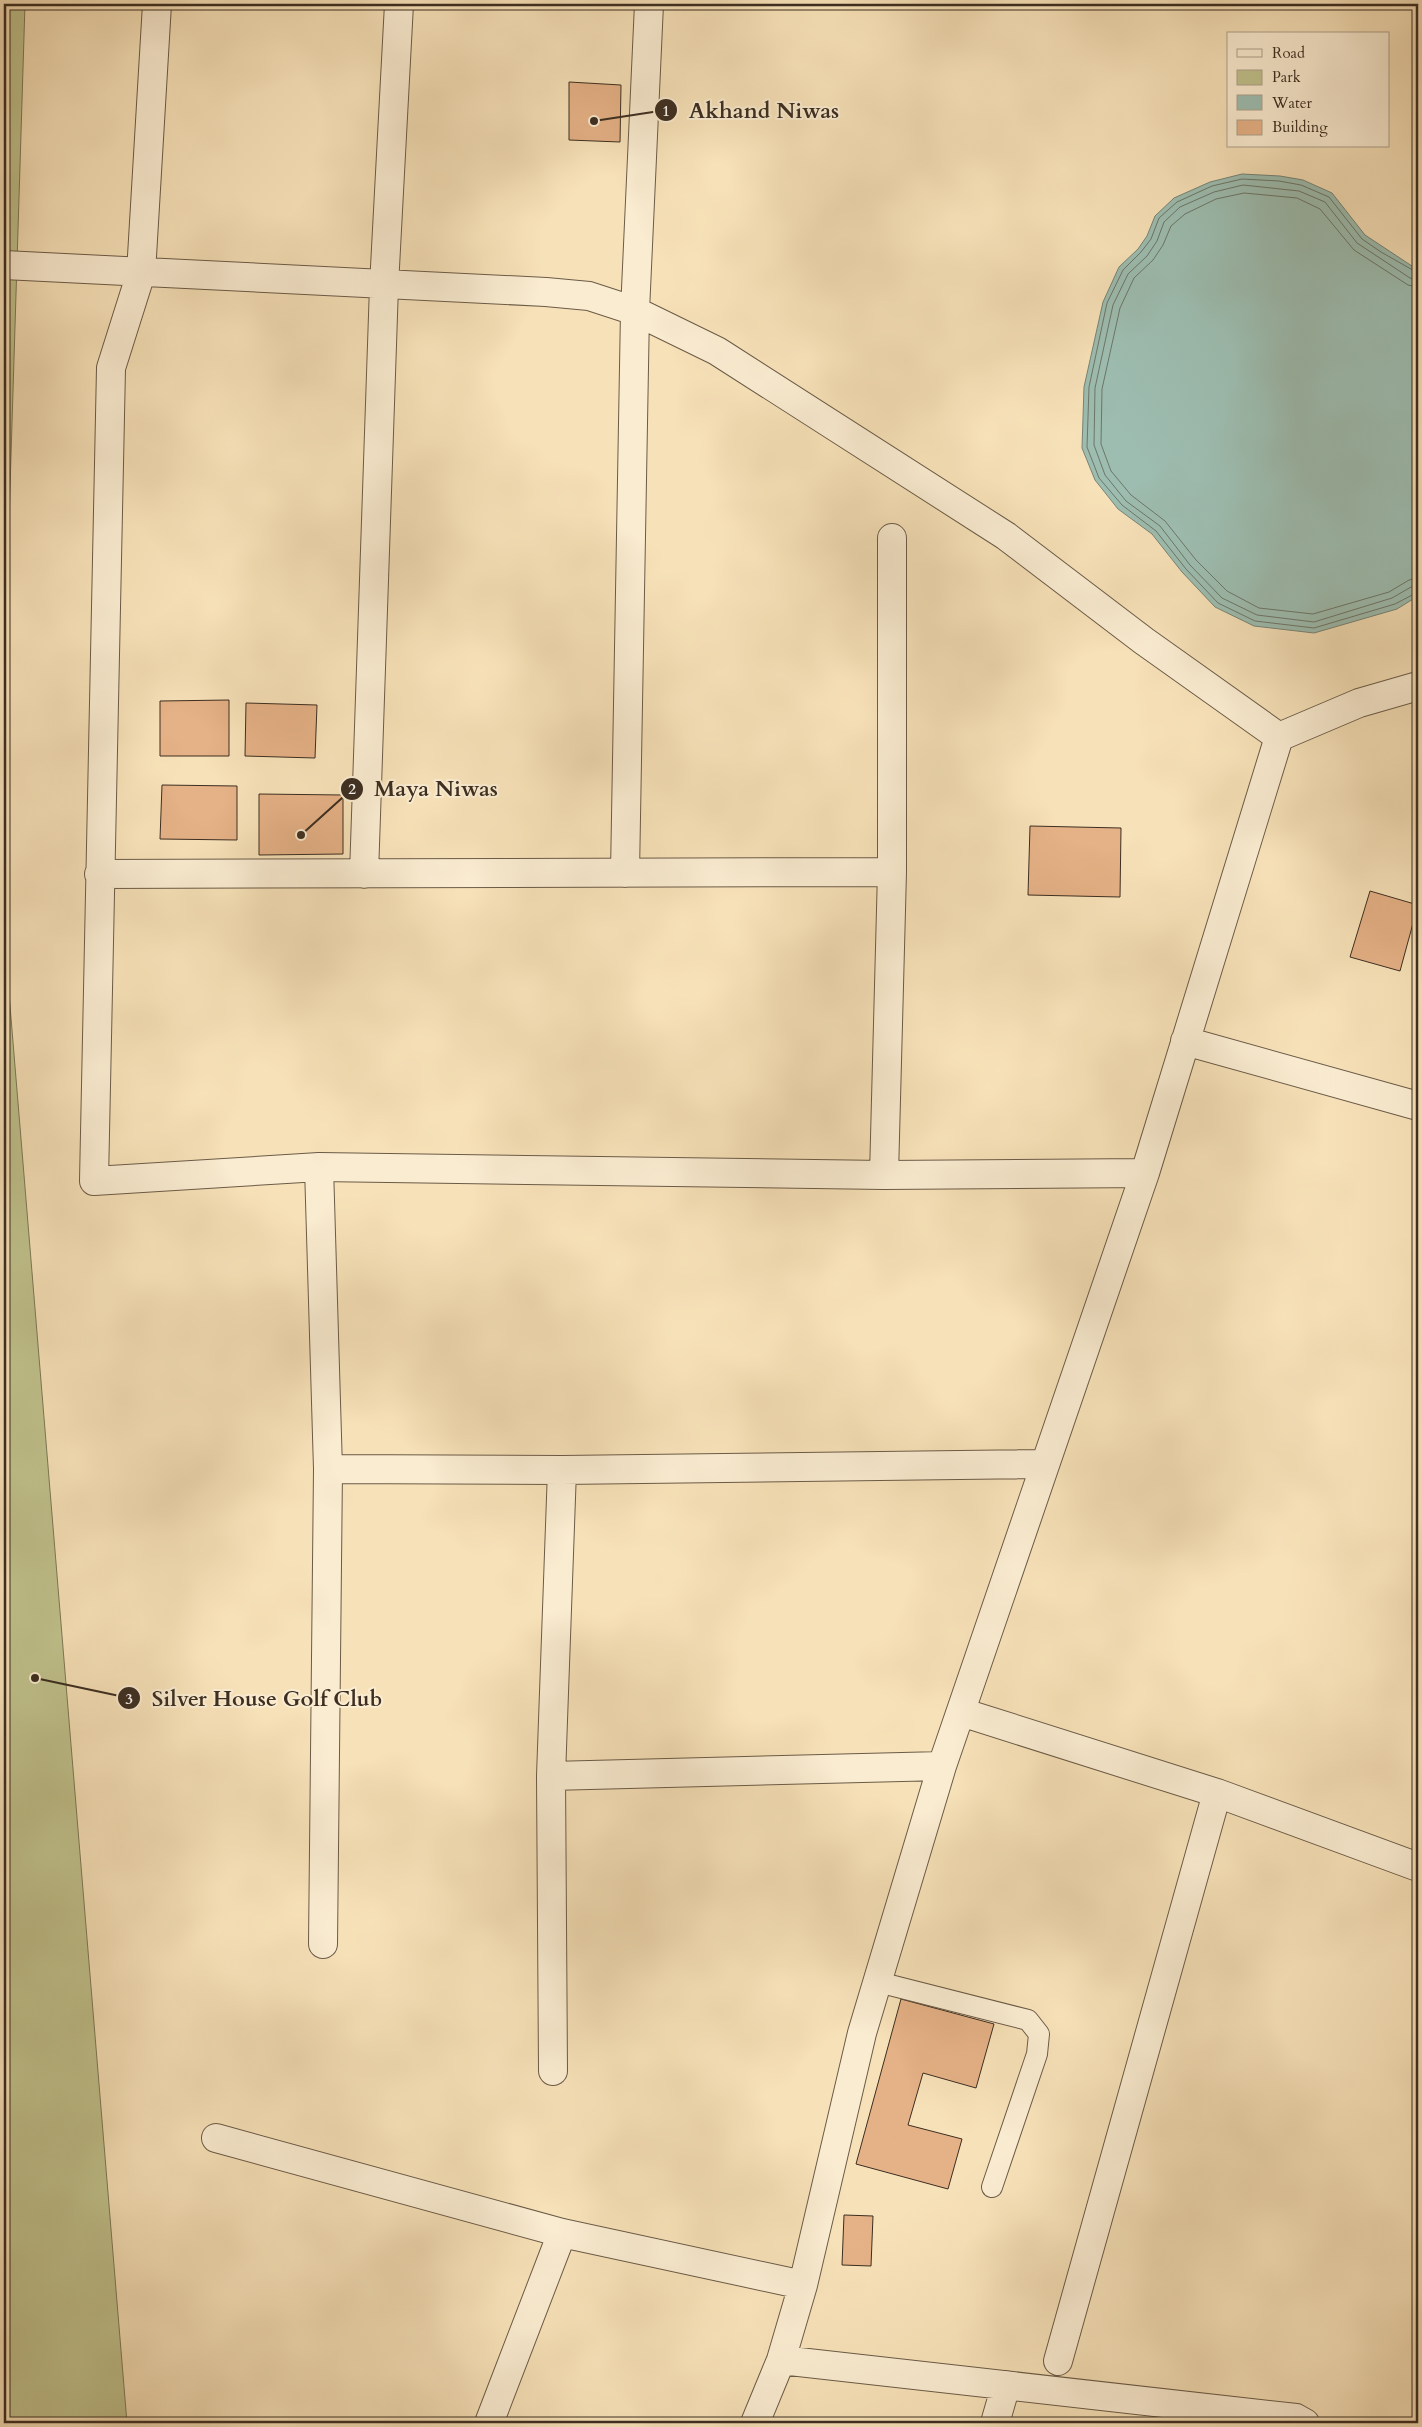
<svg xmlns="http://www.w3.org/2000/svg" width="1422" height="2427" font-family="Cardo,serif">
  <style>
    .green { fill: #c0c28d; stroke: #7e7857 }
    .water { fill: #9dbdb0; stroke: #768477 }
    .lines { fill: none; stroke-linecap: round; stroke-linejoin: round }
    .shore { stroke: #6c7668; stroke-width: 1 }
    .building { fill: #e5b186; stroke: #3c2e21 }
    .lane-casing { stroke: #6b5b47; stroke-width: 22 }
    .street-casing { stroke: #6b5b47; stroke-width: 30 }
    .lane { stroke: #faecd1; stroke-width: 20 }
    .street { stroke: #faecd1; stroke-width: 28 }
    .leader { fill: none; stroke: #3c2e21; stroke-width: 2 }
    .callout-dot { fill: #3c2e21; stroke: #faecd1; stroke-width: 2 }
    .mark-label { font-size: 15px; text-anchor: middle; font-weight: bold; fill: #fff }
    .callout-label { font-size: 22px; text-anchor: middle; font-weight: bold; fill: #3c2e21; stroke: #faecd1; stroke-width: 4; stroke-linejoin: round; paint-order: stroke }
  </style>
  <rect width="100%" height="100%" fill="#f7e1b8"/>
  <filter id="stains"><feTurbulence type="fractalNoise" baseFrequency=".004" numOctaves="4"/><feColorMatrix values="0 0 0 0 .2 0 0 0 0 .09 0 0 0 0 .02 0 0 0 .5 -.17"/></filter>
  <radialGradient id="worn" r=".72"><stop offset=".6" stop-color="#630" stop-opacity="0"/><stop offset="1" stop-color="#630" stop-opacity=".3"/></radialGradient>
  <path class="green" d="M4 4H25L4 682Z
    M4 933 127 2423H4Z"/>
  <path class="water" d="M1242 174 1280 176 1303 180 1332 193 1365 235 1418 270V596L1397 609 1314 633 1254 626 1215 607 1182 572 1152 534 1118 509 1095 480 1082 448 1084 387 1103 302 1119 267 1138 249 1147 236 1155 216 1174 198 1210 182Z"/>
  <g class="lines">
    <path class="shore" d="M1418 273 1381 252 1362 239 1329 197 1301 185 1279 181 1242 179 1212 186 1177 202 1159 218 1151 239 1141 252 1123 270 1107 303 1089 387 1087 447 1099 478 1122 505 1156 531 1186 569 1218 603 1255 621 1314 628 1395 604 1418 592
      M1418 280 1410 278 1357 243 1325 202 1299 191 1243 185 1214 192 1180 207 1164 222 1157 241 1147 256 1128 274 1113 305 1095 388 1094 445 1105 475 1126 501 1160 526 1190 565 1222 598 1257 615 1314 622 1392 598 1411 587 1418 585
      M1418 287 1408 285 1354 250 1320 209 1297 198 1244 193 1216 199 1185 214 1171 226 1163 245 1153 260 1134 278 1120 308 1102 389 1101 444 1111 471 1131 495 1165 521 1196 560 1227 591 1259 608 1313 614 1389 592 1409 580 1418 578"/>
  </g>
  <path class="building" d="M569 82 621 85 620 142 569 140Z
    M229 700V756H160V701Z
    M246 703 317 705 315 758 245 756Z
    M162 785 237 786V840L160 839Z
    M259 794 343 795V854L259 855Z
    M1030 826 1121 828 1120 897 1028 895Z
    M1370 891 1418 905 1400 971 1350 957Z
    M901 1999 994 2024 976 2088 923 2073 908 2125 962 2139 948 2189 856 2164Z
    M844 2215 873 2216 871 2266 842 2265Z"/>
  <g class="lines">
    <g class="lane-casing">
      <path id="lane" d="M878 1982 1028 2020 1039 2034 1037 2054 992 2187"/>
    </g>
    <g class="street-casing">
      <path id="street" d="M157 4 141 273 111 368 94 1181 319 1167 884 1175 1145 1173
        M4 265 546 292 589 296 635 311 717 351 1006 536 1144 641 1279 737
        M625 873 635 311 649 4
        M99 874 892 872
        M364 874 384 286 399 4
        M1185 1041 1418 1106
        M319 1167 328 1469 562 1470 1045 1464
        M884 1175 892 872V538
        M961 1712 1217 1793 1418 1867
        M551 1776 942 1766
        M323 1944 328 1469
        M553 2071 551 1776 562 1470
        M216 2138 562 2233 803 2285
        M781 2360 1296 2418 1305 2423
        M1058 2361 1217 1793
        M489 2423 562 2233
        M755 2423 781 2360 803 2285 862 2033 942 1766 1145 1173 1279 737 1359 703 1418 686
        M995 2423 1006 2385"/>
    </g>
    <use href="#lane" class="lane"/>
    <use href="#street" class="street"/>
  </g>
  <path class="leader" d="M594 121L666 110M301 835L352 789M35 1678L129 1698"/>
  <g class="callout-dot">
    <circle cx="594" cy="121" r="5"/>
    <circle cx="301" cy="835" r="5"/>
    <circle cx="35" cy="1678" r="5"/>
    <circle cx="666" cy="110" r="12"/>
    <circle cx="352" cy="789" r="12"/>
    <circle cx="129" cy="1698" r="12"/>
  </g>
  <g class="mark-label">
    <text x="666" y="116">1</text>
    <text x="352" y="794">2</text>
    <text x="129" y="1704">3</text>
  </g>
  <g class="callout-label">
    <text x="764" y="118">Akhand Niwas</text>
    <text x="436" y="796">Maya Niwas</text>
    <text x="267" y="1706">Silver House Golf Club</text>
  </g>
  <rect width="1422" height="2427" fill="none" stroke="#f7e1b8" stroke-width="20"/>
  <rect x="5" y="5" width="1412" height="2417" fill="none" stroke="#3c2e21" stroke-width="2.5"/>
  <rect x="10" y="10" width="1402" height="2407" fill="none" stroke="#3c2e21"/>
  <rect x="1227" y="32" width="162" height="115" fill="#faecd1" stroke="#aea08b"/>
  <rect x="1237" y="49" width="25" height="8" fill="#faecd1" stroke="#aea08b"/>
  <text x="1272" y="58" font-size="15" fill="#3c2e21">Road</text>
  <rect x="1237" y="70" width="25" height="15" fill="#c0c28d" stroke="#aea08b"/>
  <text x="1272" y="82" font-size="15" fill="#3c2e21">Park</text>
  <rect x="1237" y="95" width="25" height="15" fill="#9dbdb0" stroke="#aea08b"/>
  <text x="1272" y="108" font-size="15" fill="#3c2e21">Water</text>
  <rect x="1237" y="120" width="25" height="15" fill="#e5b186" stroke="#aea08b"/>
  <text x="1272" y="132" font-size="15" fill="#3c2e21">Building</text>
  <rect width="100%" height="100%" filter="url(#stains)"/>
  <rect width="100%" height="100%" fill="url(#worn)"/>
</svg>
